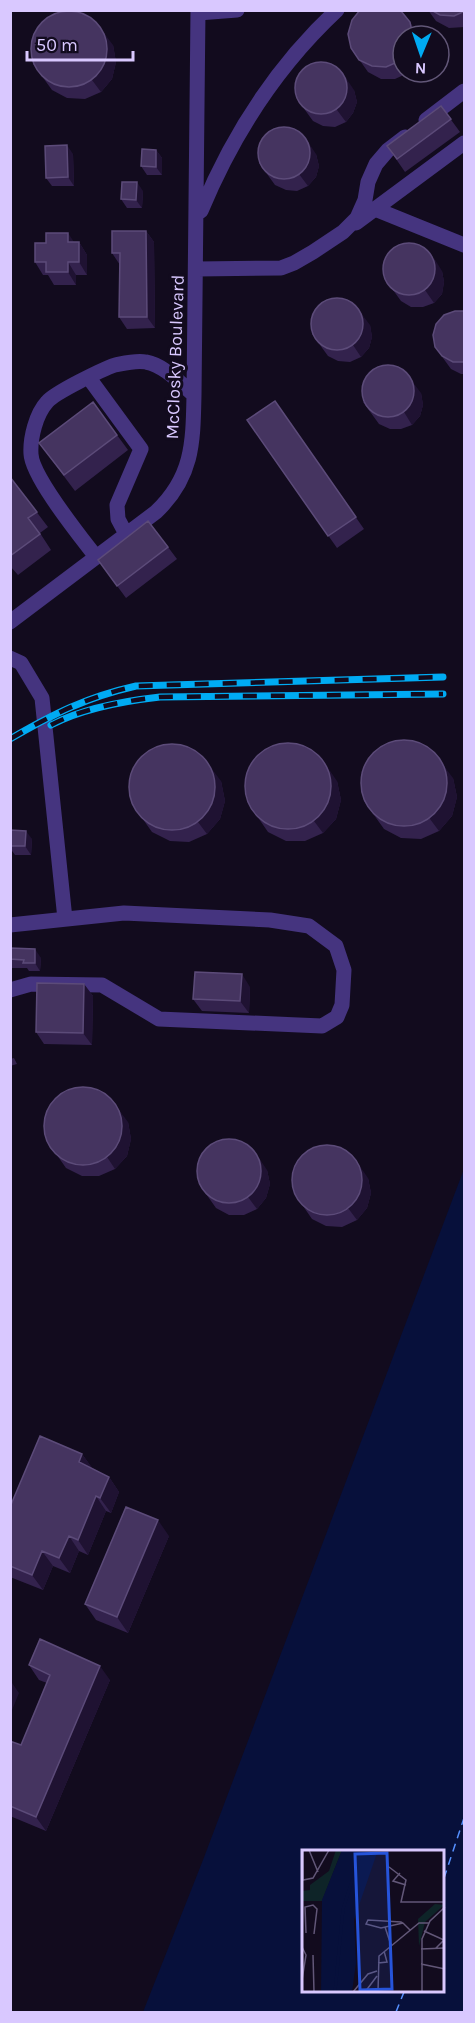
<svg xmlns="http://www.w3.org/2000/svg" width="475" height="2023" font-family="Karla,sans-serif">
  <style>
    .water { fill: #07103b; fill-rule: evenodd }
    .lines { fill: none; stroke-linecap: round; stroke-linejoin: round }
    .ferry { stroke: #5690ff; stroke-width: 1.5; stroke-dasharray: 8 6; stroke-linecap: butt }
    .minor { stroke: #45347f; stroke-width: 15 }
    .rail-casing { stroke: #00abf3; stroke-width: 7 }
    .rail { stroke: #120b1e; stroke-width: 4.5; stroke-dasharray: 14; stroke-linecap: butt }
    .wall { fill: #33224d }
    .shaded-wall { fill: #1f1232 }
    .building { fill: #453460; stroke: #5c4b79; stroke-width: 1.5 }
    .labels { text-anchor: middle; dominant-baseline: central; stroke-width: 6; stroke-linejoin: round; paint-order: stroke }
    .street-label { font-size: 18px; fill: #d9c8ff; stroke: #120b1e }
    .inset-river { fill: none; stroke: #07103b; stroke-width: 3 }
    .inset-road { fill: none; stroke: #625778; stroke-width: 1.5 }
    .view { fill: #2654da; fill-opacity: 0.15; stroke: #2654da; stroke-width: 3 }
    .inset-edge { fill: none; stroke: #d9c8ff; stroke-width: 3 }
  </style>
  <rect width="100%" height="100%" fill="#120b1e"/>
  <path class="water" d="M464 1169V2012H143L203 1860ZM304 1852H444V1992H304Z"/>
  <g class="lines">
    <path class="ferry" d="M444 1878 464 1818
      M396 2012 404 1992"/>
    <path class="minor" d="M198 13 237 10
      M426 120 464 91
      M375 209 464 245
      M201 211C232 136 277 66 337 10
      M356 223 464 143
      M197 269 281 268 294 263 313 252 343 232 357 218 365 200 368 182 376 164 388 150 405 137
      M89 378 141 449 117 505 118 519 126 534
      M96 557C80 536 32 477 31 454 30 438 36 414 47 402 54 393 103 369 115 365 125 363 136 360 146 362 164 365 181 384 194 395
      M10 622 156 512C193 477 193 443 194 395L198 10
      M10 658 21 663 42 698 65 919
      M10 925 124 913 270 920 309 926 336 946 344 970 342 1005 337 1017 322 1026 159 1019 102 985 31 984 10 990"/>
    <g class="rail-casing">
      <path id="rail" d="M51 725C83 708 124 701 160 697L443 694
        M10 739C53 714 87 697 136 686L443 677"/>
    </g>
    <use href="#rail" class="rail"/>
  </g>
  <path class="wall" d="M360 10 401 11 419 36H403V72H410L408 73 395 79H381L368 72 351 48 348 34 352 20Z
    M428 10H465V27L449 28 436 21Z
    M113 45 116 62 112 79 101 92 85 99 67 98 52 90 33 64Z
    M354 90 357 102 353 113 346 122 335 127 323 126 313 121 297 99Z
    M441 106 460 132 405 172 387 146Z
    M156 150 162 158V175H147L141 166Z
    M73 154 74 186H52L46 178Z
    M316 154 319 166 316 177 308 186 297 191 286 190 275 185 259 163Z
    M143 191 142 208H127L121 199Z
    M146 231 154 242 155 328 127 329 119 317 120 265 112 253Z
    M75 242H79L87 255V275H76V285H54L48 275H43L35 262Z
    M442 271 444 282 442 294 434 303 423 307H411L401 301 385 279Z
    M465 311V374H461L451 369 435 347Z
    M370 325 372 337 369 348 361 357 350 362 338 361 328 356 312 334Z
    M421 393 423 405 420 416 412 425 401 429H390L379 424 363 402Z
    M275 401 364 529 337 548 247 420Z
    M117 435 128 450 75 491 39 443Z
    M10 477 48 527 40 533 51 550 18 575 10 566Z
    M168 547 177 559 126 598 98 560Z
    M453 778 457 797 452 816 439 831 421 839 401 838 384 829 364 801Z
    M221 781 225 801 220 819 207 834 189 842 170 841 152 832 132 804Z
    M337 781 341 800 336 819 323 833 305 841H286L268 832 248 803Z
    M10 830 32 839 31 855H15L10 848Z
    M10 948 41 958 40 971H29L27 968H10Z
    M84 984 93 996 92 1045 44 1044 36 1032Z
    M250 987 249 1013 202 1011 193 999Z
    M14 1058 17 1064 10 1066V1059Z
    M128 1122 131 1139 127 1156 115 1169 99 1176H82L66 1168 47 1141Z
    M267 1170 270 1184 266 1198 257 1209 244 1215H229L216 1208 199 1184Z
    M368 1178 371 1193 367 1208 357 1220 342 1227 326 1226 312 1219 303 1206Z
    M82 1454 92 1468 109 1477 119 1492 111 1513 106 1511 88 1555 79 1551 70 1573 53 1566 43 1590 10 1577V1507Z
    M169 1536 128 1633 96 1620 85 1604Z
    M29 1665 110 1680 46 1831 10 1816V1741L21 1745 47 1683 39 1680Z"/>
  <path class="shaded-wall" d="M410 22 419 35V36H413Z
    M104 33 113 45 116 62 112 79 101 92 92 80Z
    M403 57V66L400 61Z
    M346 78 354 90 357 102 353 113 346 122 337 110Z
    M308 142 316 154 319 166 316 177 308 186 299 174Z
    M67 145 73 154 74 186 68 177Z
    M156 150 162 158V175L156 167Z
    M137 182 143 191 142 208 136 200Z
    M146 231 154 242 155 328 147 317Z
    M68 233 76 245 68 242Z
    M79 242 87 255V275L79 262Z
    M434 258 442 271 444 282 442 294 434 303 425 290Z
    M68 262 76 275V285L68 272Z
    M361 313 370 325 372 337 369 348 361 357 353 345Z
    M412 381 421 393 423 405 420 416 412 425 404 412Z
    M444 766 453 778 457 797 452 816 439 831 430 819Z
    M328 768 337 781 341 800 336 819 323 833 314 821Z
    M212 769 221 781 225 801 220 819 207 834 198 822Z
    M26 831 32 839 31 855 25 846Z
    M35 949 41 958 40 971 35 963Z
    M242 974 250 987 249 1013 240 1001Z
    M84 984 93 996 92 1045 83 1033Z
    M119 1110 128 1122 131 1139 127 1156 115 1169 107 1157Z
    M259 1158 267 1170 270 1184 266 1198 257 1209 248 1197Z
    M359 1165 368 1178 371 1193 367 1208 357 1220 348 1208Z
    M82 1454 93 1469 79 1462Z
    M109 1477 119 1492 111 1513 100 1498Z
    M96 1496 106 1511 88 1555 78 1540Z
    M158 1520 169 1536 128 1633 117 1617Z
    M69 1536 79 1551 70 1573 59 1558Z
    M42 1551 53 1566 43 1590 32 1575Z
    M100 1666 110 1680 46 1831 36 1817Z
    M10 1680 19 1693 10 1715Z"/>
  <path class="building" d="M360 10 401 11 410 22 413 36H403V57L400 61 386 67 372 66 359 60 351 48 348 34 352 20Z
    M431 10H465V11L454 16 440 15Z
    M31 49a38 38 0 1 1 76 0a38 38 0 1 1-76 0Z
    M295 88a26 26 0 1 1 52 0a26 26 0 1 1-52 0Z
    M441 106 451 119 397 159 387 146Z
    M258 153a26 26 0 1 1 52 0a26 26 0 1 1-52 0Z
    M67 145 68 177 46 178 45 146Z
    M142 149 156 150V167L141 166Z
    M122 182H137L136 200 121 199Z
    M112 231H146L147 317H119L120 253H112Z
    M46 233H68V242H79V262H68V272H46V262H35V243H46Z
    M383 269a26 26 0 1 1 52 0a26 26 0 1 1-52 0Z
    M311 324a26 26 0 1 1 52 0a26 26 0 1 1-52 0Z
    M455 311H465V362H453L442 356 435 347 433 335 436 324 444 315Z
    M362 391a26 26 0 1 1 52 0a26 26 0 1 1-52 0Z
    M275 401 356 517 328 536 247 420Z
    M93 402 117 435 64 475 39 443Z
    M10 477 37 512 28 518 40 534 10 556Z
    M148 521 168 547 117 586 98 560Z
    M361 783a43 43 0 1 1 86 0a43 43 0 1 1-86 0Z
    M245 786a43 43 0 1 1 86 0a43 43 0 1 1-86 0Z
    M129 787a43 43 0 1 1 86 0a43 43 0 1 1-86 0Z
    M10 830 26 831 25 846H10Z
    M10 948 35 949V963H23L24 960 10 959Z
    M195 972 242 974 240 1001 193 999Z
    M37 983 84 984 83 1033 36 1032Z
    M44 1126a39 39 0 1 1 78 0a39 39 0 1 1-78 0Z
    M197 1171a32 32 0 1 1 64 0a32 32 0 1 1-64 0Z
    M292 1180a35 35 0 1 1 70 0a35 35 0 1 1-70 0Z
    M40 1436 82 1454 79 1462 109 1477 100 1498 96 1496 78 1540 69 1536 59 1558 42 1551 32 1575 10 1566V1507Z
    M126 1507 158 1520 117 1617 85 1604Z
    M40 1639 100 1666 36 1817 10 1806V1741L21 1745 50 1675 29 1665Z"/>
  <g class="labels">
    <g class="street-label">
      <text transform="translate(175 357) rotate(-88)">McClosky Boulevard</text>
    </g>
  </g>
  <g transform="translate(302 1850)">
    <rect width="142" height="142" fill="#120b1e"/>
    <path d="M34 0H40L20 51H0V41L8 40V35L27 21ZM133 54 142 55 123 72 117 96 116 69Z" fill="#0e2428"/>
    <path d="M40 0H76L52 70 54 113 50 142H19L20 50Z" fill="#07103b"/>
    <path class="inset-river" d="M33 142 41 59 60 0"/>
    <path class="inset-road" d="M1 0V30L11 28 27 0M7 0 16 22M87 17 104 30 99 52H143M98 23 91 31 104 35M101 73 79 78 64 74 66 70 99 72 101 73 108 80M83 77 89 95M122 81 142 90 134 98M4 83 3 57 11 55 15 59 12 84M0 97 4 105 0 130M119 99 143 98M11 105 12 142M76 113 85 112 82 101M119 114 143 119M51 142 66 124 75 121M63 142 75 126M76 142 77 106 117 73H127M120 142V89L128 71 143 57"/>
    <path class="view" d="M85 3 90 139 58 140 53 4Z"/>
    <rect width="142" height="142" class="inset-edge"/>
  </g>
  <rect width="475" height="2023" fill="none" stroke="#d9c8ff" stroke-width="24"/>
  <g transform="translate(421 54) rotate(182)"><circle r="28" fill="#120b1e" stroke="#625778" stroke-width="1.5"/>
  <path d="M0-4.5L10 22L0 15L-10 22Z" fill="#00abf3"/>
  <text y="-9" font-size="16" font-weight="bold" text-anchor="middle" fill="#d9c8ff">N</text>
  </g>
  <path d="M27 51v9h106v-9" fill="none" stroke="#d9c8ff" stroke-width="3"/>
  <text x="36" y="51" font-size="18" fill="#d9c8ff" stroke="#120b1e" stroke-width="4.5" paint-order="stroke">50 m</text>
</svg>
